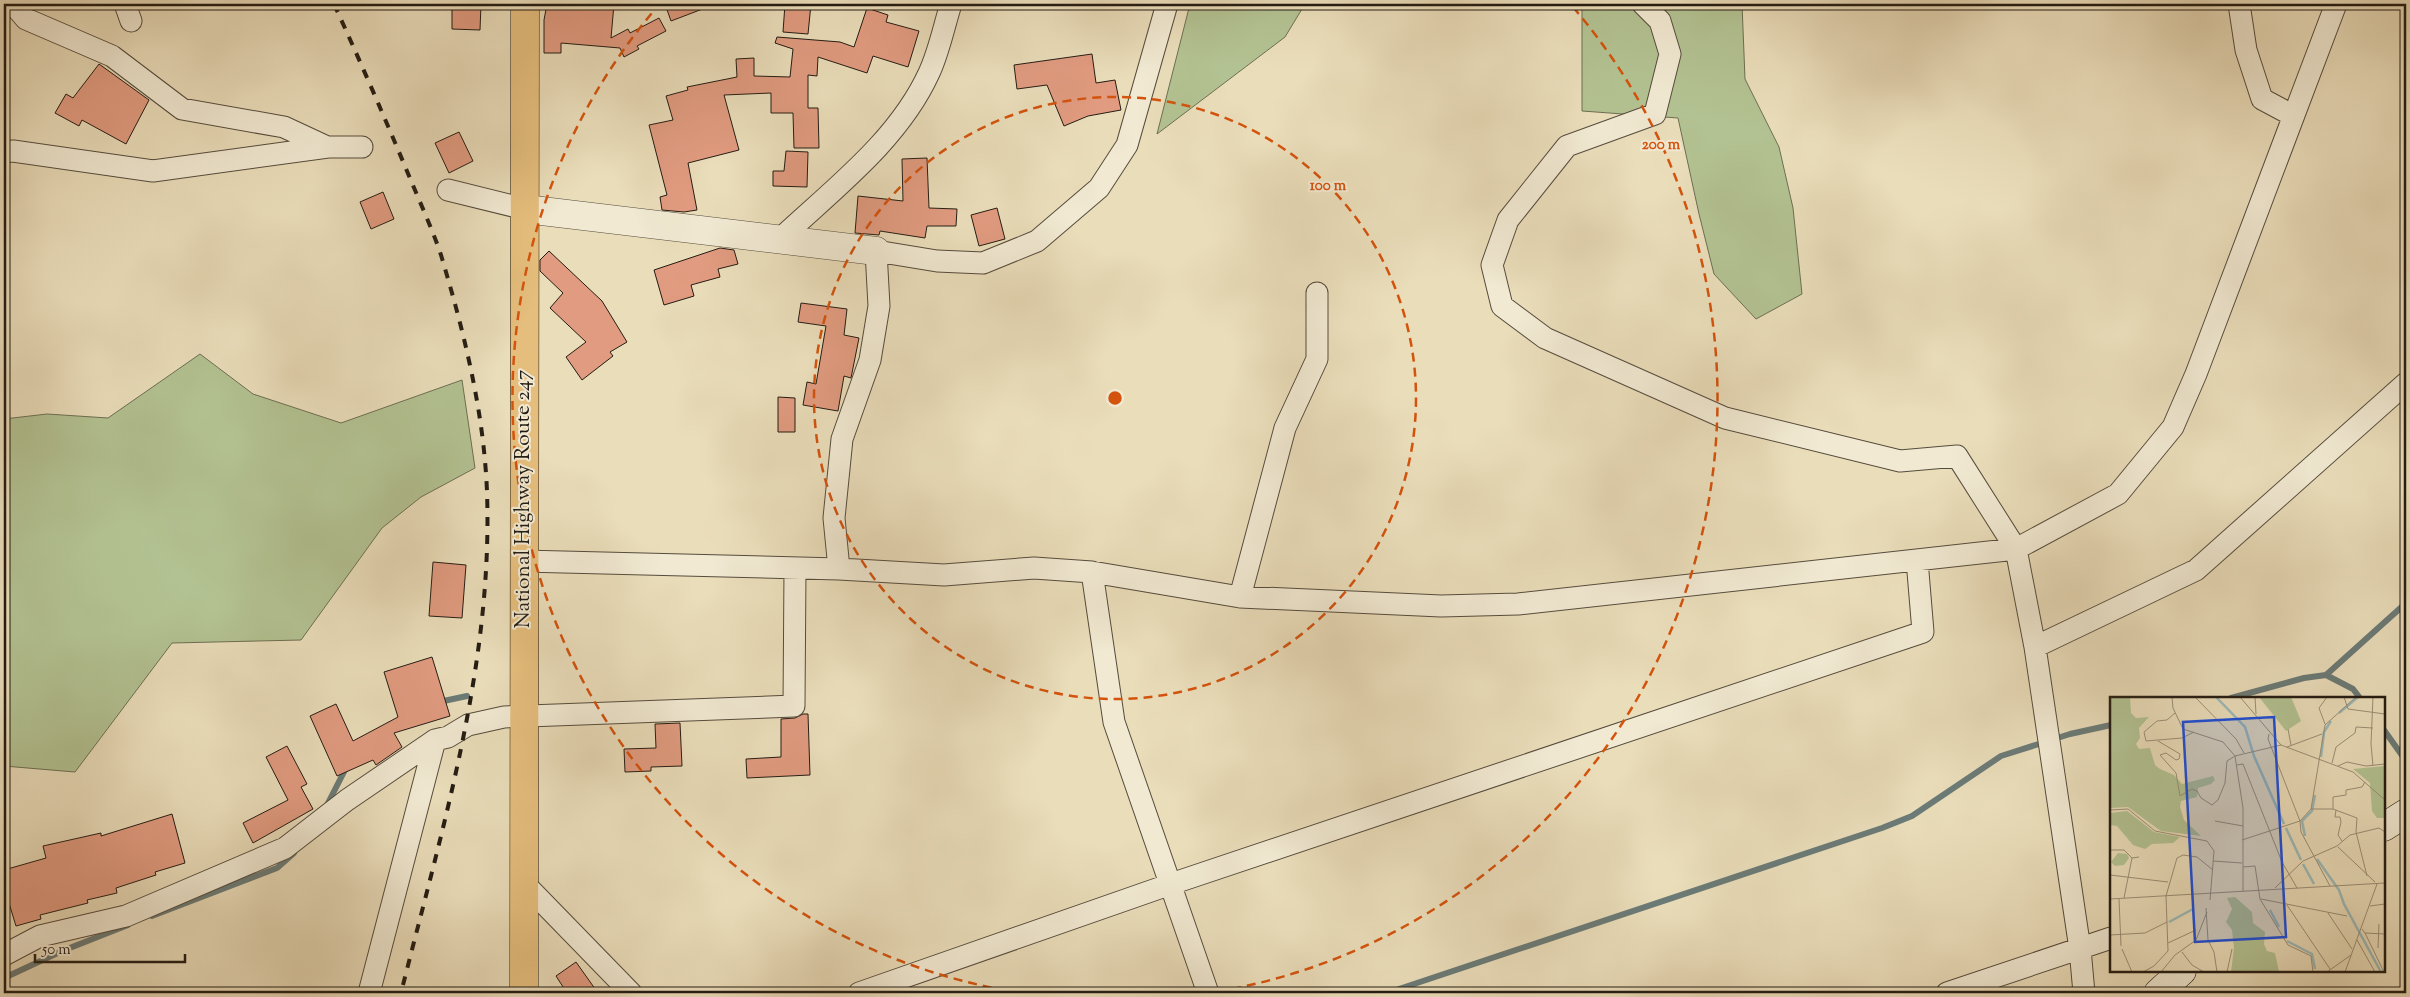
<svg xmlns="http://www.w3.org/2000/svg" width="2410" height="997" font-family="'Sorts Mill Goudy',serif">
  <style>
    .green { fill: #b3c292; stroke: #6c6f52 }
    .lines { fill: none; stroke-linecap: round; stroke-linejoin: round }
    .stream { stroke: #6b7b77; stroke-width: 6 }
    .building { fill: #e19b80; stroke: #241c13 }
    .minor-casing { stroke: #564c3d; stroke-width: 23 }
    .tertiary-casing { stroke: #564c3d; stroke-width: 29 }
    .secondary-casing { stroke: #241c13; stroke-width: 29 }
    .trunk-casing { stroke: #241c13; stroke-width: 29 }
    .minor { stroke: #f1e9d2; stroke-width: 21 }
    .tertiary { stroke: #f1e9d2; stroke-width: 28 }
    .secondary { stroke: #f1e9d2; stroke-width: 28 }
    .trunk { stroke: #e5be7d; stroke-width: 28 }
    .rail { stroke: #241c13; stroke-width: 4; stroke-dasharray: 9 9; stroke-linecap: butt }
    .ring { fill: none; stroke: #d4530d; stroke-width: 2.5; stroke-dasharray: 9 6 }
    .labels { text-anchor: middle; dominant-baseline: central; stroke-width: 4; stroke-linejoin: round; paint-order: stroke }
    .street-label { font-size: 21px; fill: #241c13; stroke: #f1e9d2 }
    .inset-river { fill: none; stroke: #9bbab9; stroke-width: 2.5 }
    .inset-road { fill: none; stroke: #9b9077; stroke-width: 1 }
    .view { fill: #1d4ed8; fill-opacity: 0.15; stroke: #1d4ed8; stroke-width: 2.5 }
    .inset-edge { fill: none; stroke: #241c13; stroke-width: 2.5 }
    .centre { fill: #d4530d; stroke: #f1e9d2; stroke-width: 2.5 }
    .ring-label { font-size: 15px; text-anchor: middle; font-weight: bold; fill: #d4530d; stroke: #f1e9d2; stroke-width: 4; stroke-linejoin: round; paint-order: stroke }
  </style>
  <rect width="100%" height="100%" fill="#eaddba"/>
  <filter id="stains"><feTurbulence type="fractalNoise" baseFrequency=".004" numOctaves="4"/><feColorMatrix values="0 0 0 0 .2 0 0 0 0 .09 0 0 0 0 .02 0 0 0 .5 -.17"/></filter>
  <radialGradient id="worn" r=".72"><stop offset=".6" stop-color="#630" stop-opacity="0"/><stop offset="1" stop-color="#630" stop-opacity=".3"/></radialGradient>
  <path class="green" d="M1190 4H1305L1285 37 1157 134Z
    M1582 4H1742L1745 79 1779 147 1793 208 1802 294 1756 319 1714 274 1699 214 1678 118 1582 111Z
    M200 354 253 394 341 423 462 380 475 468 421 497 382 528 301 640 172 643 75 772 4 766V419L47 414 108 418Z"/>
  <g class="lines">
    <path class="stream" d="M2326 675 2353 689 2360 698
      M2231 698 2304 678 2326 675 2406 603
      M439 702 467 696
      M2384 730 2406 761
      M326 807 347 766
      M152 916 277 868 294 853
      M4 978 62 951 128 925
      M1387 993 1882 828 1912 816 2001 756 2070 734 2111 725"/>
  </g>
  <path class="building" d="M452 4H481L480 30 452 29Z
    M547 4H614L611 38 628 29 630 33 659 18 666 31 637 46 639 49 624 57 620 48 561 43V53H544V20Z
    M665 4H713V5L671 21Z
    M785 4H811L808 34 783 32Z
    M867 8 888 15 886 22 919 31 908 67 873 56 867 73 818 57 817 76 808 75V108H818L819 148H794L793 113H771V93L724 95 739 150 688 163 697 210 684 212 662 210 660 197 667 195 649 125 673 120 666 96 688 90 687 87 737 77 736 59 754 58V76L790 77 793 49 775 43 777 37 840 42 854 47Z
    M1092 54 1096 83 1115 80 1121 110 1088 116 1064 126 1047 85 1017 89 1014 65Z
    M99 64 149 100 126 144 82 120 79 126 55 113 66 94 73 98Z
    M459 132 473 161 449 173 435 143Z
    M786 151 808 152 807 187 773 186V171H784Z
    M927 158 929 208 957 209 956 226H927L925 238 880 231 879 235 855 233 858 196 903 201 902 159Z
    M383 192 394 219 371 229 360 202Z
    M997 208 1005 239 979 246 971 215Z
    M720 248 734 250 738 264 718 269 720 277 691 285 694 296 664 305 654 270Z
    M549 251 602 301 627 342 610 352 613 356 582 380 566 357 586 342 550 308 563 293 540 271V260Z
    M801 303 847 309 844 335 859 338 851 378 844 376 838 411 803 405 807 382 816 384 826 326 798 322Z
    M778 397 795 398V432H778Z
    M433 562 466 565 462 618 429 616Z
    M432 657 450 716 394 733 402 747 376 765 373 760 337 776 310 716 336 704 353 741 398 717 384 672Z
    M803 714H808L810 775 747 778 746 759 781 757V719L795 718Z
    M680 723 682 766 651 767V771L625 772 624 749 656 748 655 724Z
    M287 746 307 784 301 787 313 809 253 843 243 823 288 800 266 757Z
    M172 814 185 863 155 872 156 875 116 888 117 893 87 900 88 903 40 915 41 919 16 926 4 887V870L46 858 43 846 101 833V836Z
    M576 962 598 993H567L556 976Z"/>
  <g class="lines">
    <g class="minor-casing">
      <path id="minor" d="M13 4 26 19 112 56 182 109 284 127 327 147
        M125 4 131 21
        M1643 4 1660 21 1670 54 1655 114 1567 146 1508 220 1492 265 1502 306 1545 338 1725 418 1900 461 1957 456 2016 549 2035 647 2080 949 2084 993
        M2239 4 2246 50 2262 99 2292 115
        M4 152 13 151 153 171 328 147H362
        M448 190 525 209
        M779 240C832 190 898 141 929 73 939 52 944 26 951 4
        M523 561 839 569 944 575 1034 568 1092 572 1240 597 1441 606 1518 604 2016 549 2118 494 2173 427 2196 374 2336 4
        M839 569 834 518 842 439 870 360 879 306 876 251 937 261 983 263 1037 241 1099 188 1127 145 1167 4
        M1092 572 1114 722 1208 993
        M1240 597 1285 428 1317 359V293
        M2035 647 2196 570 2406 383
        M522 881 631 993
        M4 955 40 936 126 916 285 848 347 800 435 740 448 737 468 725 504 717 794 706 795 569
        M369 993 435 740
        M859 993 1171 884 1923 632 1917 560
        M1947 993 2111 938"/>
    </g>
    <g class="tertiary-casing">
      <path id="tertiary" d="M525 209 876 251"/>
    </g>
    <g class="secondary-casing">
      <path id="secondary" d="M2384 827 2406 813
        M2158 993 2182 971"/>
    </g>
    <g class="trunk-casing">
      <path id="trunk" d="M524 993 525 4"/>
    </g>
    <use href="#minor" class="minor"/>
    <use href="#tertiary" class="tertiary"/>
    <use href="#secondary" class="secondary"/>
    <use href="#trunk" class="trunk"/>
    <path class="rail" d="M334 4C361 63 387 123 412 183 422 207 433 231 441 255 464 332 484 412 487 492 493 664 442 829 401 993"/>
  </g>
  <g class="ring">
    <circle cx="1115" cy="398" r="301"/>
    <path d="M1021 993A602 602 0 0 1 657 7M1573 7A602 602 0 0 1 1209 993"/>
  </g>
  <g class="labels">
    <g class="street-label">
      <text transform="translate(524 499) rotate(-90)">National Highway Route 247</text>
    </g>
  </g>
  <g transform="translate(2110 697)">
    <rect width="275" height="275" fill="#eaddba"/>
    <path d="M0 0H20L21 16 26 21 39 20 29 31 30 41 26 47 29 52 40 51 45 68 50 72 64 78 72 87 103 79 105 83 101 87 88 91 87 100 71 104 70 110 74 123 91 139 51 134 18 110 0 111ZM149 0H181L191 24 176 34ZM275 69V121H267L262 114 260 86 243 72ZM17 114 44 135 70 140 63 146 42 147 35 152 23 148 7 129 0 128V116ZM8 156 17 157 19 161 14 168 5 169 1 165ZM125 200 142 215 143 226 155 235 154 247 157 254 165 256 169 275H121L124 251 122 233 116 225 122 212 117 201Z" fill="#b3c292"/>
    <path class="inset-river" d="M106 0 135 30 144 59 174 127M229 16 248 0M211 60 214 35 221 24M176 131 191 163M195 139 192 124 202 114 205 98M207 162 229 193 234 207 271 275M193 167 204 187M160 213 169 230M59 225 83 212M177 244 202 257 205 272"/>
    <path class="inset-road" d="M62 0 63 11 73 32 113 45 125 59 133 111V194M85 0 126 42 134 56M130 0 171 48 243 75 275 103M145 0 146 17M234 0 238 12 275 17M263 0 261 47 263 69M65 16 57 23 47 24 34 35 36 44 72 41 84 35M215 27 209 11 217 0M178 32 181 48M159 37 158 42 190 124 191 135 220 189M48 44 70 57 69 62 66 63 56 56 50 58 66 76 70 99 82 92 87 94 91 101 102 108 108 103 115 86 117 64 125 59 171 48M177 50 212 37M222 66 226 50 245 36 246 30 263 31M127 68 133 67 172 165 187 191M228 69 237 65 256 69 275 67M201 112H223L247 121 246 135 257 179M223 112V100L236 98V93L252 90 255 85M0 113 18 112 45 134 97 144 104 154 100 203M226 113 225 120H230L231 125 228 138 232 144M105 124 133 129M132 143 190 124 201 112 215 28 246 0M228 150 265 185M0 153H14L22 161M103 164 132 166M133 170 145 169 150 202 178 248 201 259 203 275M0 178 58 185M165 191 193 164 227 149 240 138 269 131 275 135M14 201 22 161 29 160M0 202 275 186M9 202 11 249M151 202 237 219M177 208 220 272M260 209 275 207M96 211 98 243 104 255 107 275M218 216 242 252M252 232 255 236 275 237M255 236 274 275M0 238 35 236 57 225M247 243 265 275M58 246 86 233M268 251 269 227M12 252 22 275M72 255 82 268 94 275M33 275 44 269 58 254 56 199 67 161 73 158 87 160 103 173M51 275 65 258 86 243 97 215M117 275 122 252M217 275 241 258M235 275 267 187"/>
    <path class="view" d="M164 20 176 240 85 245 73 25Z"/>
    <rect width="275" height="275" class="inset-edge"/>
  </g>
  <circle cx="1115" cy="398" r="8" class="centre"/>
  <g class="ring-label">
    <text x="1661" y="149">200 m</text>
    <text x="1328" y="190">100 m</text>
  </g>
  <rect width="2410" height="997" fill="none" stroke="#eaddba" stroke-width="20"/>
  <rect x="5" y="5" width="2400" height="987" fill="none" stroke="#241c13" stroke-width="2.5"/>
  <rect x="10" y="10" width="2390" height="977" fill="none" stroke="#241c13"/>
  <path d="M35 954v8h150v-8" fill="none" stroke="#241c13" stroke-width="2.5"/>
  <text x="42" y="954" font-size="15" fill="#241c13" stroke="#f1e9d2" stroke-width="4" paint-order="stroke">50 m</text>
  <rect width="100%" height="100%" filter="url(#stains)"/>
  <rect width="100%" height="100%" fill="url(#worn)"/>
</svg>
